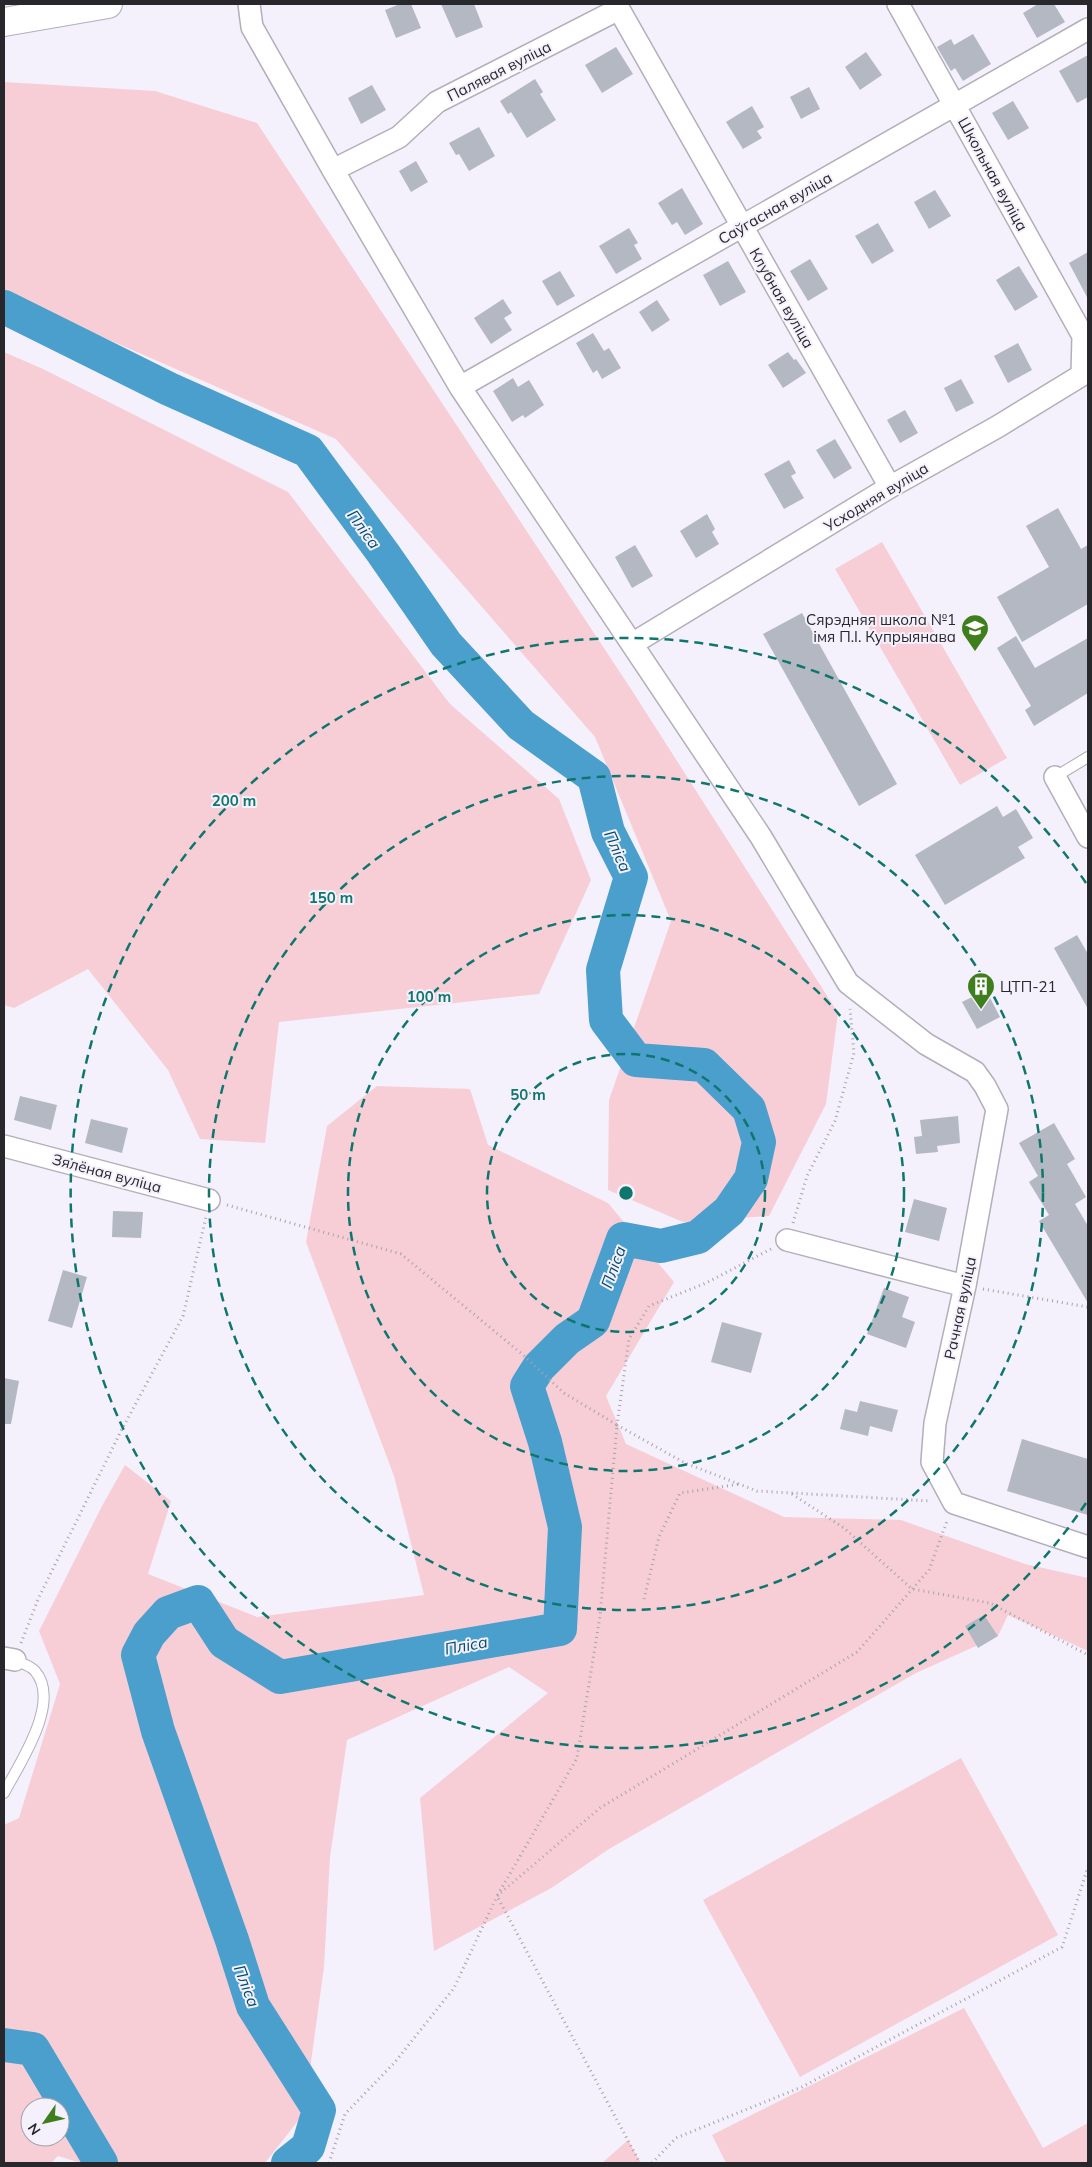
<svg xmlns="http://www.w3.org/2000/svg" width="1092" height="2167" font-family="Mulish,sans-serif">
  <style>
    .green { fill: #f7ced6; fill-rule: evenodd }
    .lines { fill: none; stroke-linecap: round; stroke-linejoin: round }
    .river { stroke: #4a9fcc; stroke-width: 34 }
    .building { fill: #b3b8c3 }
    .lane-casing { stroke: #b2afba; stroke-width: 12 }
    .street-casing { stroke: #b2afba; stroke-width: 24 }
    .secondary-casing { stroke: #b2afba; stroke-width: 30 }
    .path { stroke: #a6a3ac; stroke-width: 3; stroke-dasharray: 1 4; stroke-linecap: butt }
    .lane { stroke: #fff; stroke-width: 10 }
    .street { stroke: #fff; stroke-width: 21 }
    .secondary { stroke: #fff; stroke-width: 28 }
    .ring { fill: none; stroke: #0f766e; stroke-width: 2.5; stroke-dasharray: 9 6 }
    .labels { text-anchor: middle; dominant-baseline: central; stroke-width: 4; stroke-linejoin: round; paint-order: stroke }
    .street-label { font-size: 15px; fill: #28272b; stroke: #f4f0fc }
    .poi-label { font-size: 15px; fill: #28272b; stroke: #f4f0fc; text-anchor: end }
    .water-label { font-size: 16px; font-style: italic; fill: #024b6a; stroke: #f4f0fc }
    .centre { fill: #0f766e; stroke: #f4f0fc; stroke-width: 2.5 }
    .ring-label { font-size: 15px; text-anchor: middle; font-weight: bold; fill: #0f766e; stroke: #f4f0fc; stroke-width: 4; stroke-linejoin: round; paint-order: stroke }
  </style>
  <rect width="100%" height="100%" fill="#f4f0fc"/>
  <path class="green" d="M4 82 155 91 257 123 631 689 838 1013 826 1104 769 1216 683 1222 608 1190 609 1100 671 921 595 737 336 439 4 294Z
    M4 352 43 369 288 492 450 704 559 799 591 880 539 994 279 1022 265 1143 200 1139 168 1070 88 969 14 1008 4 1005Z
    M882 542 1007 758 960 785 835 569Z
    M377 1086 470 1089 488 1145 608 1203 674 1282 606 1396 626 1444 784 1517 901 1520 1025 1564 1088 1578V1651L1008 1615 998 1636 916 1673 609 1849 553 1887 434 1951 420 1798 548 1693 509 1667 347 1740 330 1857 324 1967 304 2113 265 2163H81L58 2156 51 2163H4V1825L19 1818 60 1684 39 1631 102 1506 125 1465 171 1501 148 1574 257 1617 424 1595 394 1476 306 1242 327 1126ZM30 2107H60V2137H30Z
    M961 1758 1058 1935 800 2077 703 1900Z
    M964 2008 1043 2148 1088 2123V2163H726L712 2135Z
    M628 2140 641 2163H602Z"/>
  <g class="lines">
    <path class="river" d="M4 307 169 389 308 451 383 553 446 644 521 725 594 777 608 832 631 877 603 970 606 1020 636 1060 704 1065 749 1109 759 1142 751 1179 729 1211 698 1237 661 1246 623 1239 593 1321 567 1339 539 1367 527 1386 545 1442 565 1527 560 1629 280 1677 224 1642 198 1602 168 1613 149 1634 138 1655 158 1731 232 1940 253 2006 319 2110 308 2147 288 2163
      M4 2045 33 2049 101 2163"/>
  </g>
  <path class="building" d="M400 4H411L421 28 396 38 385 10Z
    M441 4H474L483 27 456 38Z
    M1038 4H1054L1065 22 1037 38 1023 13Z
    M973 34 991 64 963 81 955 68 951 71 937 47 951 39 954 45Z
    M616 47 633 74 602 93 585 65Z
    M866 52 882 75 860 90 845 67Z
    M1088 55V97L1077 103 1059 71Z
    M535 79 543 92 540 94 556 120 527 138 511 112 508 114 500 101Z
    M372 85 386 110 361 124 348 98Z
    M809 87 820 109 801 119 790 97Z
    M1013 101 1029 128 1008 140 992 113Z
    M752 106 764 127 757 131 762 138 743 149 726 122Z
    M479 127 495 156 469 171 459 154 456 155 449 143Z
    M416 161 428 182 411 192 399 171Z
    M682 188 703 224 685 235 677 222 672 225 658 203Z
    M935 190 951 216 929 229 914 202Z
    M878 223 894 251 872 264 855 236Z
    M629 228 638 243 634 245 642 259 616 274 599 246Z
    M1088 252V299L1069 263Z
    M810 259 828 289 808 301 790 271Z
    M728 261 746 292 720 306 703 275Z
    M1019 266 1038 297 1015 311 996 280Z
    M560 271 575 296 557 306 542 281Z
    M503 299 512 313 504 318 512 330 491 344 474 318Z
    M657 300 670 320 652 332 639 312Z
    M593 333 604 351 609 348 621 368 602 379 597 370 593 373 576 343Z
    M1018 343 1032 370 1008 383 994 356Z
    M788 352 794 360 796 359 806 373 783 388 768 365Z
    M513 378 518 387 529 380 544 405 525 418 523 415 512 422 493 391Z
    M961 379 974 403 956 412 944 388Z
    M905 410 918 433 900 443 887 420Z
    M835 439 852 468 834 479 816 450Z
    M789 460 796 473 791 476 804 498 784 509 764 474Z
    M1058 508 1081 549 1088 545V604L1022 642 997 597 1049 567 1026 526Z
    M707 514 715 529 712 532 719 544 696 558 680 531Z
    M635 545 653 576 632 588 615 557Z
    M802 613 897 784 859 806 763 634Z
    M1016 636 1035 668 1088 638V693L1034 726 1025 710 1031 706 997 648Z
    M997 806 1003 817 1016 809 1033 838 1018 847 1025 858 945 905 915 855Z
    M1077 935 1088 954V1009L1054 948Z
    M986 990 1000 1017 977 1029 962 1002Z
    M20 1096 57 1105 51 1130 14 1120Z
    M958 1116 960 1143 937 1146 938 1152 916 1154 914 1137 922 1136 920 1120Z
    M91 1119 128 1128 122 1153 85 1143Z
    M1054 1123 1075 1159 1067 1164 1086 1197 1075 1204 1088 1226V1303L1039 1221 1049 1215 1029 1182 1038 1176 1019 1143Z
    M914 1199 947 1208 939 1241 905 1232Z
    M113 1211 143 1212 141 1238 112 1237Z
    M63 1270 87 1277 72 1328 48 1321Z
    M884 1288 909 1297 902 1317 915 1322 906 1348 867 1334Z
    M722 1322 762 1333 751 1373 711 1362Z
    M4 1378 19 1381 11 1424H4Z
    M860 1401 898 1410 892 1432 870 1426 868 1436 840 1429 845 1409 857 1412Z
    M1022 1439 1088 1459V1515L1007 1491Z
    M984 1615 998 1636 978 1648 965 1626Z"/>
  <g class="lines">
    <g class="lane-casing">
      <path id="lane" d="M1055 777 1088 757
        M4 1793C19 1764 62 1702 35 1671 31 1666 21 1663 15 1660"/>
    </g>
    <g class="street-casing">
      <path id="street" d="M249 4 252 27 333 170 460 387 761 837 848 983 926 1044 975 1072 985 1086 997 1109 965 1286 935 1423 932 1462 954 1503 1088 1547
        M616 4 890 487
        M898 4 1088 345
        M333 170 399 137 437 102 619 9
        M460 387 1088 29
        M632 644 890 487 997 427 1082 375 1083 336 1088 333
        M1055 777 1088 837
        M4 1146 209 1200
        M787 1240 965 1286
        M4 1658 15 1660"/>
    </g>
    <g class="secondary-casing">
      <path id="secondary" d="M4 22 108 4"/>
    </g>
    <path class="path" d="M227 1205 401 1254 522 1354 564 1393 617 1425 600 1616 577 1758 497 1896 640 2163
      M793 1223 807 1176 835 1121 854 1053 850 1009
      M771 1249 706 1283 649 1306 629 1339 617 1425 685 1463 757 1491 931 1501
      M983 1289 1088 1307
      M792 1494 844 1528 912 1589 990 1603 1088 1655
      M644 1599 659 1537 680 1493 740 1484
      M21 1643 39 1597 121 1431 183 1316 206 1217
      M329 2163 345 2114 395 2062 454 1988 497 1896 600 1808 857 1652 929 1570 947 1521
      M652 2163 676 2138 802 2087 1062 1947 1088 1867"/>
    <use href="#lane" class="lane"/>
    <use href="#street" class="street"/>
    <use href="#secondary" class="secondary"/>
  </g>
  <g class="ring">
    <circle cx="626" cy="1193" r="139"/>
    <circle cx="626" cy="1193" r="278"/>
    <circle cx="626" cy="1193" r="417"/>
    <path d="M1086 1503A555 555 0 1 1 1086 883"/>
  </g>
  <defs>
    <g id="school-pin" transform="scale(1.4375)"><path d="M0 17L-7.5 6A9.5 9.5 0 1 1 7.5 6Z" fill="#3f7e1d" stroke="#f4f0fc"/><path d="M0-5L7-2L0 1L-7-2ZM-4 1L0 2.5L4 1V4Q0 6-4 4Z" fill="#fff"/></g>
    <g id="building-pin" transform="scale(1.4375)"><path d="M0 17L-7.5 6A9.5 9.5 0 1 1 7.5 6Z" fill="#3f7e1d" stroke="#f4f0fc"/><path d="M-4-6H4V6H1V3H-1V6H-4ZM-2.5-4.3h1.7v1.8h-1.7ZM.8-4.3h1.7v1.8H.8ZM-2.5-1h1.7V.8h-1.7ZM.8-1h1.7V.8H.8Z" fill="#fff"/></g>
  </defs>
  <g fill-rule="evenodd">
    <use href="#school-pin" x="975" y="628"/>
    <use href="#building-pin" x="981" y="986"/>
  </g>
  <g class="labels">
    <g class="street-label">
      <text transform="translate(499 71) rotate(-27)">Палявая вуліца</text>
      <text transform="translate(993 174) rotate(61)">Школьная вуліца</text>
      <text transform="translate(775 208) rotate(-30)">Саўгасная вуліца</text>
      <text transform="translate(782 298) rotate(60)">Клубная вуліца</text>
      <text transform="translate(876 497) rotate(-31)">Усходняя вуліца</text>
      <text transform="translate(107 1173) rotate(15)">Зялёная вуліца</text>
      <text transform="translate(960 1308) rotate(-78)">Рачная вуліца</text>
    </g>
    <g class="poi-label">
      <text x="956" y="619">Сярэдняя школа №1<tspan x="956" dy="17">імя П.І. Купрыянава</tspan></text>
      <text x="1000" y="986" text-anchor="start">ЦТП-21</text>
    </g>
    <g class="water-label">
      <text transform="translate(364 529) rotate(54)">Пліса</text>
      <text transform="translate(618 851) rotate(66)">Пліса</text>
      <text transform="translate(613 1267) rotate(-70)">Пліса</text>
      <text transform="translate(466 1645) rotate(-10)">Пліса</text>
      <text transform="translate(247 1986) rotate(69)">Пліса</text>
    </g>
  </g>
  <circle cx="626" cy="1193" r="8" class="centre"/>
  <g class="ring-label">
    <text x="234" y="806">200 m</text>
    <text x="331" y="903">150 m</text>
    <text x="429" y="1002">100 m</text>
    <text x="528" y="1100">50 m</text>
  </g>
  <rect width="1092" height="2167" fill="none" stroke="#28272b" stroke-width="10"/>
  <g transform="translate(45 2122) rotate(236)"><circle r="24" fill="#f4f0fc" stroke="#a2a0a8"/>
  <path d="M0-4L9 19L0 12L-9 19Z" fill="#3f7e1d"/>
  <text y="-8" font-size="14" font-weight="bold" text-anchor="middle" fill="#28272b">N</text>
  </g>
</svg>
